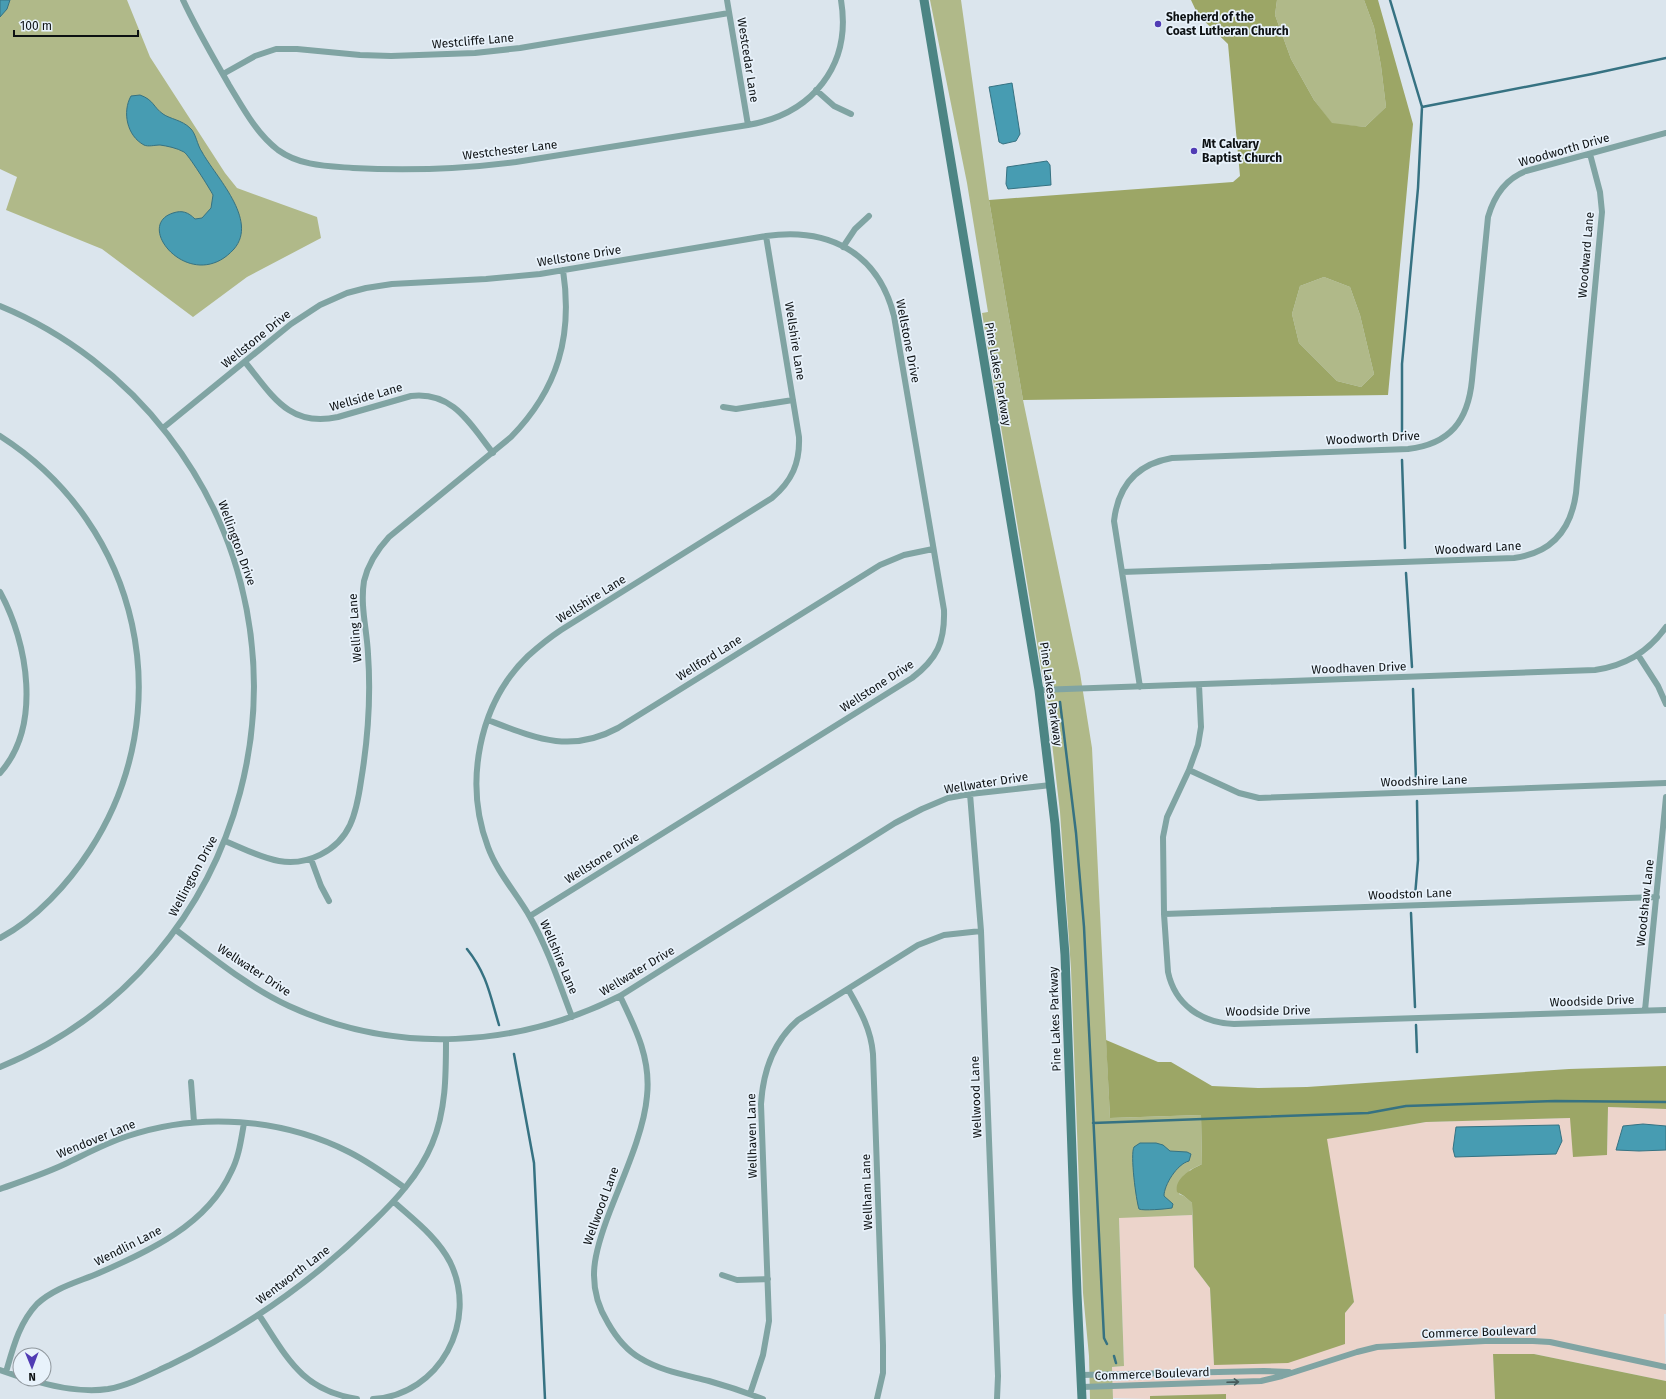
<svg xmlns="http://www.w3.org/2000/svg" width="1666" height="1399" font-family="'Fira Sans',sans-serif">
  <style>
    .industrial { fill: #ecd4cb }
    .green { fill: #b0b989 }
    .forest { fill: #9ca666; fill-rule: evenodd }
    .water { fill: #479cb2; stroke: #367282 }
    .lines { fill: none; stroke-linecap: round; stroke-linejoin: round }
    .stream { stroke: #367282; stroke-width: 2.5 }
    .street { stroke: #80a4a3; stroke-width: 6 }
    .secondary { stroke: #4c8584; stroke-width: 9 }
    .oneway { stroke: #465a5b }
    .poi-dot { fill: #513cb4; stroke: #e8f2fb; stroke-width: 1.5 }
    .labels { text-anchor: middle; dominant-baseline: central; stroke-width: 3.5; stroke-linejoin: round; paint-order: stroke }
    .poi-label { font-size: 12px; font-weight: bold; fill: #0d1113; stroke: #e8f2fb; text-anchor: start }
    .street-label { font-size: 12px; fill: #0d1113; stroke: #e8f2fb }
  </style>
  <rect width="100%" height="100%" fill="#dbe5ed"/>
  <path class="industrial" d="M1608 1107 1666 1109V1314H1664L1666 1381 1534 1354H1493L1495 1399H1226V1395L1150 1396V1399L1113 1398 1112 1367 1124 1366 1119 1217 1192 1215 1194 1267 1210 1288 1214 1365 1345 1313 1354 1302 1326 1139 1426 1122 1571 1118 1607 1155Z"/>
  <path class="green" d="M0 0H127L150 57 225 173 237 188 317 217 321 238 247 277 193 317 102 249 6 210 17 177 0 169Z
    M930 0H961L989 200 1023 400 1080 673 1092 748 1110 1118 1201 1115 1202 1164 1190 1170 1179 1194 1184 1196 1192 1203V1215L1119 1218 1124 1366 1112 1367 1113 1399H1090L1089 1356 1083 1293 1071 969 1060 812 1048 709 982 313 988 312 967 183Z
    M1277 0H1364L1374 27 1381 66 1386 107 1365 127 1332 124 1314 100 1291 59 1275 15Z
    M1324 277 1350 287 1360 315 1374 374 1361 387 1337 381 1299 343 1292 314 1300 286Z"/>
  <path class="forest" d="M1191 0H1277L1275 15 1291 59 1314 100 1332 123 1365 127 1386 107 1381 66 1374 27 1364 0H1378L1413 124 1388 395 1023 400 989 200 1233 182 1240 176 1228 44 1198 15ZM1324 277 1350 287 1360 315 1374 374 1361 387 1337 381 1299 343 1292 314 1300 286Z
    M1106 1040 1158 1062H1171L1212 1086 1258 1088 1307 1087 1569 1069 1666 1066V1109L1608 1107 1607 1155 1573 1157 1570 1118 1426 1122 1327 1139 1354 1302 1345 1313V1344L1288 1363 1214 1365 1210 1288 1194 1267 1192 1203 1184 1196 1177 1192C1174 1178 1192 1169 1202 1164L1201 1115 1110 1118Z
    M1493 1354H1534L1666 1381V1399H1495Z
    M1226 1394V1399H1150V1396Z"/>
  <path class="water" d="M0 0H10L7 9 0 17Z
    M1012 83 1020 134 1016 141 1003 144 999 142 989 87Z
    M140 95C154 100 153 107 163 114 170 119 182 120 190 128 196 133 197 145 202 152 215 176 259 220 234 249 192 296 132 226 173 213 182 210 188 212 195 219L202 218 211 208 213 195C210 189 188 154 184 152 177 148 167 146 160 145 155 145 148 147 144 145 127 136 122 112 131 96Z
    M1047 161 1050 165 1051 185 1008 189 1006 184 1007 167Z
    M1643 1124 1666 1126V1150L1639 1151 1616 1150 1623 1126Z
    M1559 1125 1562 1141 1556 1154 1455 1157 1453 1149 1456 1127Z
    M1140 1143H1156L1163 1145 1170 1151 1187 1152 1191 1154 1189 1161C1177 1164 1164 1185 1164 1196L1173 1204 1172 1208C1166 1209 1143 1211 1139 1209 1136 1200 1130 1154 1134 1147Z"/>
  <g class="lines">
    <path class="stream" d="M1390 0 1422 107 1418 188 1402 364V438
      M1422 107 1592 74 1666 58
      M1402 460 1405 548
      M1406 573 1412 667
      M1413 689 1416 781
      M1060 702 1076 833 1084 927 1104 1338 1107 1344
      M1415 896 1418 860 1417 801
      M1411 913 1415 1007
      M467 949C487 974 490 995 499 1025
      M1416 1025 1417 1052
      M514 1054 534 1163 545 1399
      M1093 1123 1368 1113 1406 1106 1555 1101 1666 1102
      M1114 1356 1116 1363"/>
    <path class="street" d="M183 0C197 30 213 57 229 85 243 108 256 133 278 150 300 166 327 166 353 168 407 171 462 169 516 162L748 125C812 114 852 66 841 0
      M727 0 748 125
      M223 74 255 56 276 49H297L360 55 391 56 475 53 520 48 729 13
      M816 90 834 106 851 114
      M843 247 855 229 869 216
      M0 306C66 333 125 379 168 435 333 649 251 964 0 1067
      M245 362C272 395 289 428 338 417L411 396C453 391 470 424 493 453
      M723 407 736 409 793 400
      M163 428 291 324 320 305 347 293 366 288 392 284 486 279 540 274 766 236C828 227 878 252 894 316L944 610C945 642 937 659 912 678L530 916
      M0 436C141 526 181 710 90 850 68 884 36 919 0 938
      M1122 572 1514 558C1552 553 1571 530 1576 493L1602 212 1600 192 1590 154
      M0 592C28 643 42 726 0 773
      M1638 655 1658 686 1666 704
      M1199 685 1201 727 1198 745 1189 770 1167 817 1163 837 1164 914 1168 972C1175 1005 1202 1023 1234 1024L1666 1010
      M1140 687 1114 521C1118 486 1137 464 1172 458L1408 449C1450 444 1468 421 1472 380L1488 217C1494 196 1505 179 1526 171L1666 133
      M1039 690 1595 670C1625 666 1649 651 1666 627
      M488 720C535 738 570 754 618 728L880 565 904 555 933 549
      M1189 770 1239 793 1259 798 1666 783
      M970 794 981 931 998 1376 997 1399
      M225 841C242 848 261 858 279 861 307 866 338 851 350 825 356 812 359 795 361 781 368 739 371 696 368 654 367 630 360 606 364 581 368 564 377 550 389 537L511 437C558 389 573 336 563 270
      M311 859 321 886 329 901
      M1164 914 1657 897
      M176 930C212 957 248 987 289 1006 395 1055 517 1048 620 996L895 823 922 809 948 798 970 794 1051 785
      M848 989C860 1010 871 1029 873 1054L883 1345V1373L877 1399
      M620 996C636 1029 651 1059 647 1096 644 1132 623 1177 610 1211 595 1250 584 1284 608 1323 616 1337 626 1350 640 1358 661 1371 686 1375 709 1381 727 1386 745 1392 763 1399
      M1645 1010 1666 797
      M572 1017C559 983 548 949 530 917 517 894 497 872 488 847 464 784 478 704 528 656 538 647 549 638 561 630L772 498C792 481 800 463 799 437L766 236
      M191 1082 194 1122
      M0 1189C22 1181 44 1174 65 1164 86 1154 106 1143 128 1136 200 1112 281 1118 349 1152 369 1162 387 1175 405 1188
      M722 1275 737 1280 768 1279
      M259 1315C287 1357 301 1390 357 1399
      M0 1370 20 1377
      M6 1372C13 1348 19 1323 37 1304 54 1288 78 1282 99 1273 149 1251 207 1225 231 1172 239 1157 241 1140 244 1123
      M1081 1375 1264 1371 1289 1372
      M28 1379C54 1387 81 1393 108 1389 130 1385 150 1374 170 1365 244 1329 313 1281 372 1223 396 1200 419 1175 432 1144 446 1111 446 1075 446 1040
      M1082 1387 1261 1381 1282 1376 1357 1352 1377 1347 1485 1341H1533L1550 1342 1666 1367
      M750 1394 763 1355 769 1321 761 1104C763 1071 773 1042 798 1020L918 945 944 935 981 931
      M373 1399C440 1395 479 1321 450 1262 437 1237 414 1220 394 1202"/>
    <path class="secondary" d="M924 0 1039 690 1055 824 1065 955 1077 1294 1082 1399"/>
  </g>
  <defs><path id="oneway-shaft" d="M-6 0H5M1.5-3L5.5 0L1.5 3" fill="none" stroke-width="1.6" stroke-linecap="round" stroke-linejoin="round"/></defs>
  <use class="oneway" href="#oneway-shaft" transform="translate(1233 1382) rotate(-2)"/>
  <g class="poi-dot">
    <circle cx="1158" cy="24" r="4"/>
    <circle cx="1194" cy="151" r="4"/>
  </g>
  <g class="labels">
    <g class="poi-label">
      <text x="1166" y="17">Shepherd of the<tspan x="1166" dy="14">Coast Lutheran Church</tspan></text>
      <text x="1202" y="144">Mt Calvary<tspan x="1202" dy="14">Baptist Church</tspan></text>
    </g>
    <g class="street-label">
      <text transform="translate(473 41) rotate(-5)">Westcliffe Lane</text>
      <text transform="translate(748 60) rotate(81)">Westcedar Lane</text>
      <text transform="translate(510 150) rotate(-7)">Westchester Lane</text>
      <text transform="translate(1564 150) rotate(-16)">Woodworth Drive</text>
      <text transform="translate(1586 255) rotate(-85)">Woodward Lane</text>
      <text transform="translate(579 256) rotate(-9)">Wellstone Drive</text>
      <text transform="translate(256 339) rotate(-39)">Wellstone Drive</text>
      <text transform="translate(795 341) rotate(81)">Wellshire Lane</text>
      <text transform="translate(908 341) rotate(79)">Wellstone Drive</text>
      <text transform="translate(998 374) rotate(80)">Pine Lakes Parkway</text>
      <text transform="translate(366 397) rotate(-16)">Wellside Lane</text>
      <text transform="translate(1373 438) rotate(-3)">Woodworth Drive</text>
      <text transform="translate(237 543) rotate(70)">Wellington Drive</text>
      <text transform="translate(1478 548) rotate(-3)">Woodward Lane</text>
      <text transform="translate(591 599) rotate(-32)">Wellshire Lane</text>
      <text transform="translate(355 628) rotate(-94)">Welling Lane</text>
      <text transform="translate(709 658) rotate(-32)">Wellford Lane</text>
      <text transform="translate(1359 668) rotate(-2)">Woodhaven Drive</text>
      <text transform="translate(877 686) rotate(-33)">Wellstone Drive</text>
      <text transform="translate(1051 694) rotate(82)">Pine Lakes Parkway</text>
      <text transform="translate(1424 781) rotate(-2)">Woodshire Lane</text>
      <text transform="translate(986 783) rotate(-9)">Wellwater Drive</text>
      <text transform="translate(602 858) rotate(-32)">Wellstone Drive</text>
      <text transform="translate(193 876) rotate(-62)">Wellington Drive</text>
      <text transform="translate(1410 894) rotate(-2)">Woodston Lane</text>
      <text transform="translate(1645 903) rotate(-84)">Woodshaw Lane</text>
      <text transform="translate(559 957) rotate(67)">Wellshire Lane</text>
      <text transform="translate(254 970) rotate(33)">Wellwater Drive</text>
      <text transform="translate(637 971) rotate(-31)">Wellwater Drive</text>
      <text transform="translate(1592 1001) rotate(-2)">Woodside Drive</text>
      <text transform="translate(1268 1011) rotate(-1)">Woodside Drive</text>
      <text transform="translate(1055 1019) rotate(-92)">Pine Lakes Parkway</text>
      <text transform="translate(976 1097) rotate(-92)">Wellwood Lane</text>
      <text transform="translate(752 1136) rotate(-91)">Wellhaven Lane</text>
      <text transform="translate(96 1139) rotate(-22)">Wendover Lane</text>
      <text transform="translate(867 1192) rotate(-92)">Wellham Lane</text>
      <text transform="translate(601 1206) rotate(-70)">Wellwood Lane</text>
      <text transform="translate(128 1246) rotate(-27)">Wendlin Lane</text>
      <text transform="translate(293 1275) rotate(-37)">Wentworth Lane</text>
      <text transform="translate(1479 1332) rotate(-2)">Commerce Boulevard</text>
      <text transform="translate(1152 1374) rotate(-2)">Commerce Boulevard</text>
    </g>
  </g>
  <g transform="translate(32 1367) rotate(179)"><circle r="19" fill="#e8f2fb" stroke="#90989e"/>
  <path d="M0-3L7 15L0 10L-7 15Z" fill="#513cb4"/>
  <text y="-6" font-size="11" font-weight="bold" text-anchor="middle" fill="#0d1113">N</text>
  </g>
  <path d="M14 30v6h124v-6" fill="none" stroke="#0d1113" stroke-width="2"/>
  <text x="20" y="30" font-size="12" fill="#0d1113" stroke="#e8f2fb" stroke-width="3" paint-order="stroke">100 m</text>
</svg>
